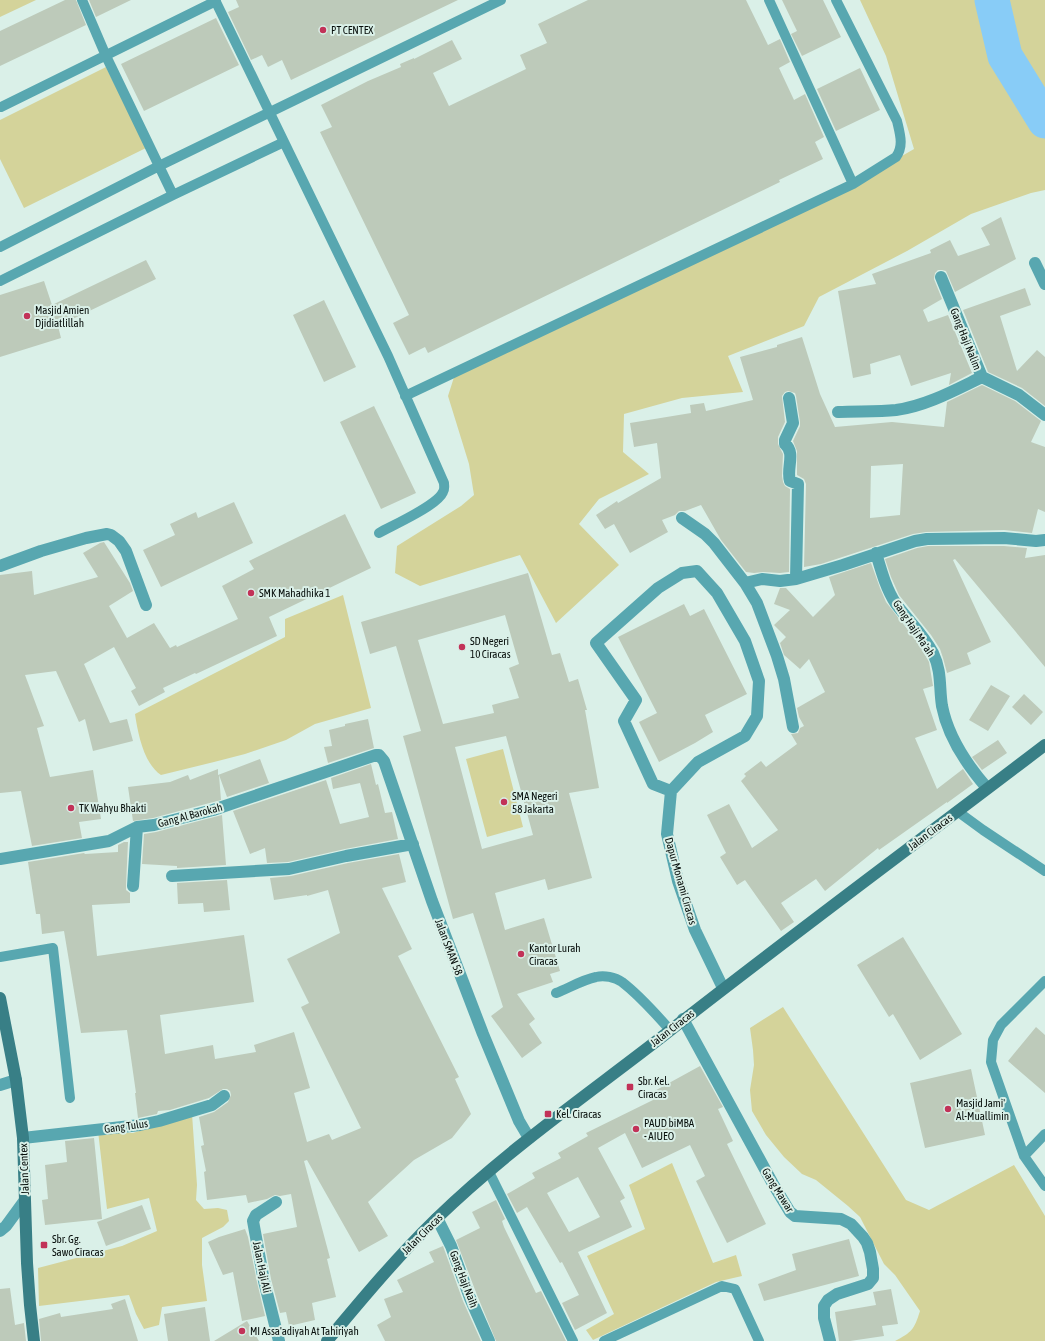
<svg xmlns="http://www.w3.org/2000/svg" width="1045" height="1341" font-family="'Asap Condensed',sans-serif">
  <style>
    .green { fill: #d4d39a }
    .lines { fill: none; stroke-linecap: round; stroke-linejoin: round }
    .river { stroke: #88ccf7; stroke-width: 35 }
    .building { fill: #bdcaba; fill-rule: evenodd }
    .lane { stroke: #58a7b0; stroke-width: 10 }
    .street { stroke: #58a7b0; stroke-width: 12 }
    .secondary { stroke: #387f86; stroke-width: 12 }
    .poi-dot { fill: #c23258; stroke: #daf0e8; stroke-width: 1.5 }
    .labels { text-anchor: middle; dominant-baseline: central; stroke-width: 4; stroke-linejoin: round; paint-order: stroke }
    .poi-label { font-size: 11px; fill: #070e0b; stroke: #daf0e8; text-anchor: start }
    .street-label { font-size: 11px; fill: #070e0b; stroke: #daf0e8 }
  </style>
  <rect width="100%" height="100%" fill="#daf0e8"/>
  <path class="green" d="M0 0H36L0 17Z
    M860 0H1045V190L1031 193 971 214 907 251 819 297 804 326 728 356 743 392 682 398 624 414 623 452 649 474 599 499 579 524 619 565 556 623 520 555 420 586 395 573 397 546 461 506 474 495 469 464 448 396 456 371 824 201 914 149 886 56Z
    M106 67 146 148 24 208 0 159V120Z
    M343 595 371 708 315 724 286 740 245 754 214 762 161 775C144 764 138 734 135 714L285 637V619Z
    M503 749 523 827 487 837 466 759Z
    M783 1007 906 1200 929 1210 1014 1165 1045 1216V1341H895C912 1332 914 1330 920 1311L895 1275 884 1264 860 1217 848 1206 816 1180 802 1174 784 1157 766 1135 752 1111 750 1090 754 1065 753 1050 750 1028Z
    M192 1114 197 1185 196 1200 204 1209 218 1208 227 1210 229 1221 223 1227 202 1238V1265L207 1301 162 1307 159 1325 144 1329 136 1314 129 1295 39 1306 38 1268 122 1246 157 1231 149 1198 107 1209 98 1131 133 1133Z
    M672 1163 713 1263 736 1255 742 1276 716 1282 593 1340 586 1330 614 1314 587 1256 645 1229 629 1185Z"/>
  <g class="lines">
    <path class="river" d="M992 0 1005 56 1045 121"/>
  </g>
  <path class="building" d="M65 0H76L86 25 0 66V31Z
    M89 0H131L96 17Z
    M236 0H458L291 80 282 60 268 67 262 55 251 60 228 12 239 7Z
    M588 0H746L768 45 780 39 790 62 779 68 794 100 805 94 824 137 815 142 823 159 779 180 780 182 428 353 425 347 409 355 393 323 409 315 320 132 332 127 321 105 368 81 401 67 400 64 414 58V59L452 40 462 59 433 73 449 106 526 69 520 55 547 43 538 24Z
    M782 0H823L841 37 802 56 791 34 797 31Z
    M216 18 239 65 144 111 121 64Z
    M860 68 880 110 836 131 817 89Z
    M1001 217 1016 259 955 292 946 271 942 270H938L935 273 934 279 942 299 923 310 928 322 948 315 972 373 949 385 951 373 911 386 900 355 870 364 871 374 853 378 838 291 876 284 872 274 931 253 930 250 950 240 958 256 990 245 981 228Z
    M146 260 156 279 58 326 61 338 0 357V295L44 281 52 305Z
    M1025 288 1031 305 1000 316 1017 371 1037 350 1045 357V406L1022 388 988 372 963 310Z
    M324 300 356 367 324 382 293 315Z
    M802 337 820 394 835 427 892 422 944 427 947 402 982 385 1015 401 1041 421 1031 442 1045 447V512L1038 509 1032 533 1004 530 926 532 913 534 821 564 804 567 806 484 804 479 797 475V451L793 441 800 426V422L796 396 795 393 788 391 785 392 782 396 785 422 778 437V444L783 454 782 476 783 482 785 486 790 489 789 572 780 573 763 572 754 573 746 572 721 540 701 505 685 511H679L675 515 662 520 668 532 630 553 614 524 605 529 596 515 617 501 618 503 661 478 657 443 634 447 630 423 691 413 690 405 704 403 706 411 753 400 740 357 777 347V345ZM903 464 900 515 870 518 871 466Z
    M374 406 416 493 381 509 340 422Z
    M234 502 253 543 161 587 143 550 175 535 170 524 196 512 198 518Z
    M345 514 371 568 269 617 277 636 196 674 195 673 163 688 165 692 139 706 131 691 136 688 114 647 84 664 110 723 127 719 133 741 93 751 85 719 79 722 56 671 25 675 44 726 37 728 50 777 93 770 101 819 79 822 82 838 32 846 21 791 0 793V575L32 571 34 595 98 577 83 553 100 543 104 542 130 583 133 591 109 606 127 638 154 623 170 648 176 645 177 647 238 619 222 586 254 569 249 561Z
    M928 546H1004L1027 548 1025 558 1045 555V667L955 559 953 560 991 642 967 653 971 664 947 673 943 658 940 649 931 635 899 595 891 577 885 559 917 548Z
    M871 563 880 588 886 602 919 644 929 662 933 686 923 689 937 730 915 738 937 789 963 769 973 784 947 803V802L879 850 878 848 825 891 816 879 781 903 794 922 781 931 745 880 737 885 720 857 726 853 707 815 729 804 752 848 778 830 741 781 746 776 744 774 761 761 766 767 797 744 791 734 798 733 800 728 804 726 799 717 797 708 825 692 809 659 800 669 784 655 780 643 786 637 774 625 790 610 774 604 780 588H786L813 617 835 595 829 577Z
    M528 573 552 655 560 653 569 682 578 679 587 710H585L599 788 569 793 592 878 548 890 545 879 495 893 505 930 544 918 560 971 550 974 553 982 517 994 535 1019 529 1024 542 1043 522 1058 491 1016 503 1007 473 913 453 919 403 736 421 731 396 646 370 654 361 622ZM505 615 519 664 509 668 519 698 492 705 494 713 443 724 418 640ZM506 736 533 835 482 849 455 747Z
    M684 604 690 616 704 609 747 694 705 715 713 732 695 743 659 762 639 722 657 713 618 637Z
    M991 685 1010 696 988 731 969 720Z
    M1024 694 1043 712 1031 725 1012 707Z
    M368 719 374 748 328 763 324 747 332 746 329 730 345 726V724Z
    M998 740 1007 753 982 770 972 757Z
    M260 759 269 783 227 797 219 775 221 800 153 818 133 821 128 787 170 782 188 775 190 780 218 769V775Z
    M371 764 376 785 378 784 385 813 392 812 398 839 345 849 288 862 267 863 265 848 250 854 233 811 326 780 340 824 369 817 360 783 333 789 331 778Z
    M222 815 226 865 177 868V866L142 864 144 834 156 832Z
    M124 842H128L126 885V890L130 893V903L92 905 97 956 244 935 254 1002 160 1015 165 1054 213 1045 215 1059 256 1052 254 1045 294 1032 310 1088 294 1093 307 1142 329 1134 332 1140 361 1128 301 1007 309 1003 287 959 340 933 328 890 307 896V895L274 900 270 878 291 876 348 863 399 854 406 882 382 888 412 949 398 956 459 1077 455 1079 471 1114 452 1138 414 1160 368 1202 388 1236 359 1252 307 1160 304 1161 330 1258 327 1259 336 1297 312 1303 315 1320 289 1326 286 1312 280 1313 271 1279 263 1234 297 1227 291 1194 280 1196 275 1195 267 1199 248 1203 246 1195 207 1200 204 1172 206 1171 201 1146 204 1145 199 1117 214 1112 228 1102 231 1095 230 1091 227 1089H223L209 1098 170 1110 158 1111 157 1114 138 1118 135 1093H136L127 1030 81 1033 64 931 42 934 40 914H36L28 862 84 853 85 854 118 852V845Z
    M227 880 230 910 204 912 203 903 178 904 177 883Z
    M903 937 962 1034 920 1060 893 1014 889 1017 857 965Z
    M1036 1027 1045 1035V1093L1008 1061Z
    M700 1066 723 1107 718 1109 733 1141 727 1144 766 1224 727 1243 696 1181 705 1176 690 1145 642 1168 625 1133 598 1148 625 1198 620 1201 632 1227 578 1252 607 1313 575 1330 562 1303 579 1295 562 1262 560 1263 527 1207 517 1213 507 1194 535 1178 532 1173 561 1158 558 1153 588 1136 586 1133 653 1100 649 1094ZM578 1177 600 1217 569 1232 547 1193Z
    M971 1069 985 1135 925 1148 910 1083Z
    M94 1138 102 1219 45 1225 42 1200 48 1199 45 1165 67 1162 65 1141Z
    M496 1200 505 1219 502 1221 504 1227 536 1293 541 1291 566 1341H496L477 1295 456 1240 480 1228 472 1212Z
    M142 1205 151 1229 106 1246 97 1222Z
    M245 1229 248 1237 257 1282 265 1316 242 1321 233 1272 223 1275 208 1242 219 1237Z
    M849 1239 859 1276 764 1301 758 1284 796 1270 792 1254Z
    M443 1246 463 1301 481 1341H385L377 1325 391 1317 384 1299 403 1292 397 1280 434 1262 429 1252Z
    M10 1288 15 1325 24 1323 26 1341H0V1289Z
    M891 1289 898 1324 882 1326 884 1336 850 1341H839L835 1312 876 1305 873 1292Z
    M125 1299 138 1341H41L39 1319 60 1313 61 1317 113 1309 111 1304Z
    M205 1307 210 1341H168L164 1314Z
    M247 1321 259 1341H214Z"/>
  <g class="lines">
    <path class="lane" d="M82 0 106 56 173 195
      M215 0 388 356 444 483C444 486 445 489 443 492 437 506 393 525 379 533
      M769 0 853 184
      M1 107 216 1
      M0 247 159 166 501 0
      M0 281 173 195 284 142
      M405 396 853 184 896 157C904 146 900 134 897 121L836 0
      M957 811 983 830 1045 871
      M0 957 53 948 70 1098
      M1045 981 1001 1025 993 1040 991 1062 1024 1156 1045 1186
      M556 993C569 988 582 980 596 977 604 975 615 977 622 982 639 995 656 1014 670 1030
      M1024 1156 1045 1134
      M489 1172 573 1341
      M604 1341 722 1286 735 1289 759 1341"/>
    <path class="street" d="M1035 263 1045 284
      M941 277 982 377 1019 395 1045 415
      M789 398 793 423 785 440V444C796 453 786 469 790 481L798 484 796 579
      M838 412C857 411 877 412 896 410 926 406 955 390 982 377
      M682 518 705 534 714 543 745 583 757 603 777 656 784 679 793 727
      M876 553C881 570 886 589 896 604 908 620 923 634 933 653 942 672 939 687 942 706 948 737 967 765 987 788
      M0 566 41 551 86 538 107 534 111 535 119 541 126 551 146 605
      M745 583 762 579 780 581 796 579 843 565 915 541 927 539 1004 538 1036 541 1045 540
      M671 791 653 784 624 721 636 700 596 643 658 588 682 573 697 571 717 593 745 641 759 681 757 716 745 736 698 762 671 791 667 834 678 881 695 930 723 988
      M0 859 109 841 137 827 154 825 213 810 376 755H379L384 761 432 901 483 1034 519 1121 529 1138
      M172 876 289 869 346 856 413 844
      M133 886 137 827
      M683 1019 773 1184 790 1212 795 1216 841 1219 851 1224 863 1237 867 1243 870 1252 873 1269V1278L868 1284 837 1294 828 1300 824 1306V1318L830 1341
      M0 1085 16 1080
      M23 1138 140 1125 159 1121 212 1105 224 1096
      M276 1202 256 1215 253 1221 264 1281 279 1341
      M437 1218 451 1246 470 1298 489 1341
      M0 1231 6 1226 25 1200"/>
    <path class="secondary" d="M0 998 16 1080 23 1138 27 1263 30 1305 34 1341
      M327 1341C362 1299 397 1257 436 1219 506 1151 587 1095 663 1036 789 937 918 842 1045 745"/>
  </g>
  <g class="poi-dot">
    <circle cx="323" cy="30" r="4"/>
    <circle cx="27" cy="316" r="4"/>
    <circle cx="251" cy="593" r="4"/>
    <circle cx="462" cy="647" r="4"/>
    <circle cx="504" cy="802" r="4"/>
    <circle cx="71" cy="808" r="4"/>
    <circle cx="521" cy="954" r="4"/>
    <rect x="626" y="1083" width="8" height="8" rx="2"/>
    <circle cx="948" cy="1109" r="4"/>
    <rect x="544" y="1110" width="8" height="8" rx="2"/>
    <circle cx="636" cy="1129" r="4"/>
    <rect x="40" y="1241" width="8" height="8" rx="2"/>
    <circle cx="242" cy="1331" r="4"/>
  </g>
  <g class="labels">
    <g class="poi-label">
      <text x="331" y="30">PT CENTEX</text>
      <text x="35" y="310">Masjid Amien<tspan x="35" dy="13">Djidiatlillah</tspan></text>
      <text x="259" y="593">SMK Mahadhika 1</text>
      <text x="470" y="641">SD Negeri<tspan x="470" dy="13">10 Ciracas</tspan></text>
      <text x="512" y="796">SMA Negeri<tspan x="512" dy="13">58 Jakarta</tspan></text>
      <text x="79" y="808">TK Wahyu Bhakti</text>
      <text x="529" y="948">Kantor Lurah<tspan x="529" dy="13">Ciracas</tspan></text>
      <text x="638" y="1081">Sbr. Kel.<tspan x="638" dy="13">Ciracas</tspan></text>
      <text x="956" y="1103">Masjid Jami'<tspan x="956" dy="13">Al-Muallimin</tspan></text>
      <text x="556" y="1114">Kel. Ciracas</text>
      <text x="644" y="1123">PAUD biMBA<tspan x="644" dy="13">- AIUEO</tspan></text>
      <text x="52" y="1239">Sbr. Gg.<tspan x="52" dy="13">Sawo Ciracas</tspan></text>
      <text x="250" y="1331">MI Assa'adiyah At Tahiriyah</text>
    </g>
    <g class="street-label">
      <text transform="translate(966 339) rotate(68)">Gang Haji Nalim</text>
      <text transform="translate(914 628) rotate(56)">Gang Haji Ma'ah</text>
      <text transform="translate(190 815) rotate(-15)">Gang Al Barokah</text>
      <text transform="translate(930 832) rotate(-37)">Jalan Ciracas</text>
      <text transform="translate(681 881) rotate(74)">Dapur Monami Ciracas</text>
      <text transform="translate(449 947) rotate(69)">Jalan SMAN 58</text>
      <text transform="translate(672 1028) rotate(-38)">Jalan Ciracas</text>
      <text transform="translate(126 1126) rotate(-8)">Gang Tulus</text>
      <text transform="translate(24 1169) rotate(-92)">Jalan Centex</text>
      <text transform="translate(778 1190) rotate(58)">Gang Mawar</text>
      <text transform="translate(422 1234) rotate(-45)">Jalan Ciracas</text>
      <text transform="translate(262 1267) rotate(78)">Jalan Haji Ali</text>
      <text transform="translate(464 1279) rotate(69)">Gang Haji Naih</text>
    </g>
  </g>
</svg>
